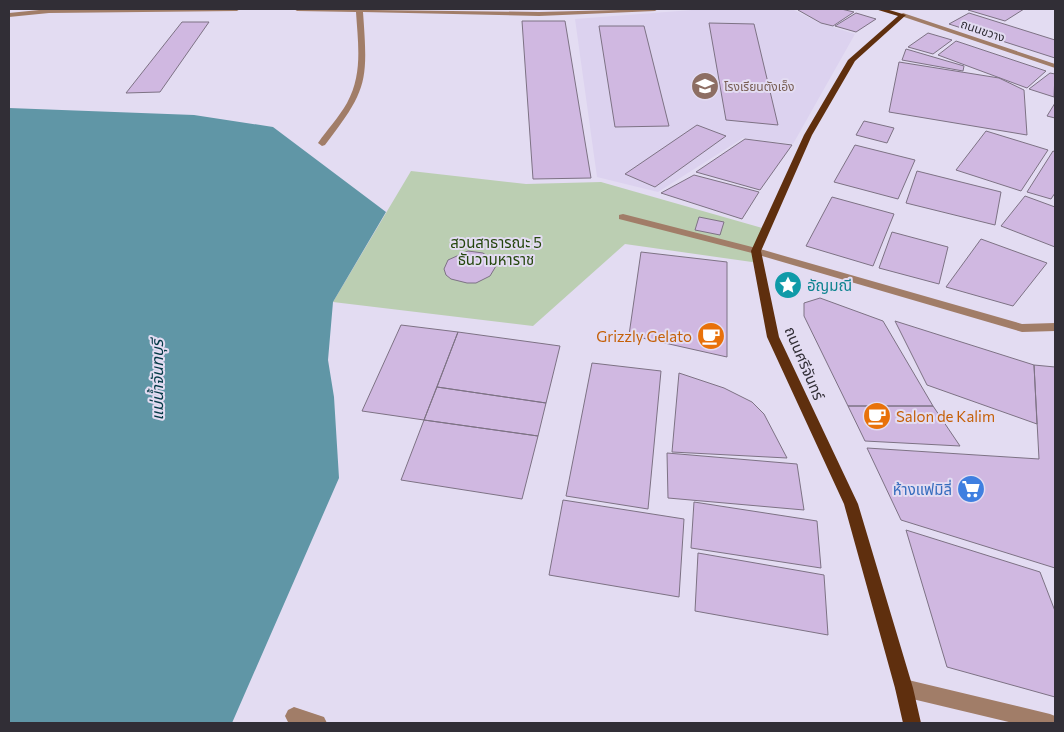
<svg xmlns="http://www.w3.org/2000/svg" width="1064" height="732" font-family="Commissioner,'Noto Sans Thai',sans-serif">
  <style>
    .built { fill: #dcd2ef }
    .green { fill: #bbceb2 }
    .water { fill: #6096a6 }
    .building { fill: #d0b8e1; stroke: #7d7284 }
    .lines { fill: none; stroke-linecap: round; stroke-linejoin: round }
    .minor { fill: #a17d68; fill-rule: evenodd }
    .major { fill: #5f2f0e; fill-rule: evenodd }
    .labels { text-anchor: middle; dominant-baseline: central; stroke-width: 4; stroke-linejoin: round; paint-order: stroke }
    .far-street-label { font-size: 12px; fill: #312e36; stroke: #e3dcf2 }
    .far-education-label { font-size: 12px; fill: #785e54; stroke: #e3dcf2; text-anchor: start }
    .park-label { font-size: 15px; fill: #25460d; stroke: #e3dcf2 }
    .culture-label { font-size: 15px; fill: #0d838f; stroke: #e3dcf2; text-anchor: start }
    .food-label { font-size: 15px; fill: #c56008; stroke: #e3dcf2; text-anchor: end }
    .street-label { font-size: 15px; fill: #312e36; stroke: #e3dcf2 }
    .shop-label { font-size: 15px; fill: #366cbe; stroke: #e3dcf2; text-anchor: end }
    .water-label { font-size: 16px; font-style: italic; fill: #043945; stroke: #e3dcf2 }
  </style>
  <rect width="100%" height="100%" fill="#e3dcf2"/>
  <path class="built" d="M705 9H792L820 23 855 34 793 144 743 138 658 192 597 177 575 19Z"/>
  <path class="green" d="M411 171 526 184 601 182 766 229 759 263 625 244 533 326 333 302Z"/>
  <path class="water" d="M9 108 194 115 273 127 386 212 333 302 328 360 334 397 339 478 232 723H9Z"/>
  <path class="building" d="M800 9H841L854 12 833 26 821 23 798 10Z
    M971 9H1024L1005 21 968 10Z
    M856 13 876 19 856 32 835 26Z
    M969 13 1055 40V58L949 24Z
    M522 21H565L591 178 533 179Z
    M182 22H209L160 92 126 93Z
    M709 23 754 24 778 125 726 120Z
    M599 26H644L669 126 615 127Z
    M928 33 952 40 933 54 908 47Z
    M956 41 1046 71 1027 88 938 55Z
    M906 49 964 66 963 71 902 60Z
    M899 62 999 78 1024 90 1027 135 889 112Z
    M1050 73 1055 74 1054 97 1029 89Z
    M1055 103V118L1047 116Z
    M864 121 894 128 887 143 856 135Z
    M697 125 726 136 655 187 625 174Z
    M986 131 1048 150 1021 191 956 170Z
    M745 139 792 145 760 190 696 172Z
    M855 145 915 160 898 199 834 182Z
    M1053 151 1055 152V193L1051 199 1027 192Z
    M917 171 1001 192 995 225 906 203Z
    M694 175 759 192 742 219 661 193Z
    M1025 196 1055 207V247L1001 226Z
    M832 197 894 214 873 266 806 246Z
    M699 217 724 222 720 235 695 230Z
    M892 232 948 247 939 284 879 268Z
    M981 239 1047 263 1013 306 946 287Z
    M468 251 483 253 494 261 496 266 490 276 476 283H467L451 279 446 275 444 269 448 260Z
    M641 252 727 262V357L629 335Z
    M820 298 883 321 933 406H848L804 316V303Z
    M895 321 1034 365 1037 424 927 385Z
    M401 325 458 332 424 420 362 411Z
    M458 332 560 346 546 403 437 387Z
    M592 363 661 371 648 509 566 496Z
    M1034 365 1055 367V568L901 520 867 448 1039 459Z
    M679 373 724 388 752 402 764 414 787 458 672 452Z
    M437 387 546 403 538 436 424 420Z
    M848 406H933L960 446 865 441Z
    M424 420 538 436 522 499 401 480Z
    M667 453 797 464 804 510 668 498Z
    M563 500 684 519 679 597 549 575Z
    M694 502 817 521 821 568 691 548Z
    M906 530 1040 572 1055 611V697L947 667Z
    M698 553 824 575 828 635 695 611Z"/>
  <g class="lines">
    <path class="minor" d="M49 9H240L237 11 49 13 9 17V13Z
      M294 9 539 12 658 9 655 11 539 16 363 12C368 82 368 89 325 145L322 146 318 143C327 130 339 117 347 103 363 74 358 44 356 12L297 11Z
      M903 13 1055 64V68L901 16 900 15Z
      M623 214 760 249 1022 324 1055 323V331L1022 332 752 253 619 219V215Z
      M904 679 1050 714 1055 716V723H1013L904 697 898 694 895 688 898 682Z
      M294 707 324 717 327 723 288 722 285 716 288 710Z"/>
    <path class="major" d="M875 9H886L906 15 855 61 812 135 761 251 779 337 858 504 913 688 921 723H903L895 688 844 504 767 337 751 251 804 135 848 60 898 16Z"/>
  </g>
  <defs>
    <g id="school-disc" transform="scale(1.4375)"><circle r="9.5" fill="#8d6e63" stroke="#e3dcf2"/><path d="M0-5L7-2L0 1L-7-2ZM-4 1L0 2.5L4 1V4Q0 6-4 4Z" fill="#fff"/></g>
    <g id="sight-disc" transform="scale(1.4375)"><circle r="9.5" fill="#0f9aa8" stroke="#e3dcf2"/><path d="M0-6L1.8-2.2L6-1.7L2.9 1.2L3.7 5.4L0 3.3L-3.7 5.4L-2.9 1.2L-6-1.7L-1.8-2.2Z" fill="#fff"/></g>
    <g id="cafe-disc" transform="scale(1.4375)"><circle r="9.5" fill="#e8710a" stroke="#e3dcf2"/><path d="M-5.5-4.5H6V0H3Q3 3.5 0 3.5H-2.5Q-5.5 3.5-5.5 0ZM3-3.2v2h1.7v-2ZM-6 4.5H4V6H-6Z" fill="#fff"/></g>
    <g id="supermarket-disc" transform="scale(1.4375)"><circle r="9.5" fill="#3f7fe0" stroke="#e3dcf2"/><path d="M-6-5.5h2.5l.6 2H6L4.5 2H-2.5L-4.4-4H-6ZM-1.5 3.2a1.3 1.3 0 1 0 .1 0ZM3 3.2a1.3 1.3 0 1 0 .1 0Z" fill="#fff"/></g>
  </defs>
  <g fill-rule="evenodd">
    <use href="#school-disc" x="705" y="86"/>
    <use href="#sight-disc" x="788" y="285"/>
    <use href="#cafe-disc" x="711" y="336"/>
    <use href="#cafe-disc" x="877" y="416"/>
    <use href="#supermarket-disc" x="971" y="489"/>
  </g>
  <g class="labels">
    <g class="far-street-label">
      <text transform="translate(983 30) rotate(19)">ถนนขวาง</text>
    </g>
    <g class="far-education-label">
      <text x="724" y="86">โรงเรียนตังเอ็ง</text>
    </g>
    <g class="park-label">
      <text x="496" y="242">สวนสาธารณะ 5<tspan x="496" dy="17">ธันวามหาราช</tspan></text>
    </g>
    <g class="culture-label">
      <text x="807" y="285">อัญมณี</text>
    </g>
    <g class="food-label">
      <text x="692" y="336">Grizzly Gelato</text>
      <text x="896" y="416" text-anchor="start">Salon de Kalim</text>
    </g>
    <g class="street-label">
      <text transform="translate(805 363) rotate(67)">ถนนศรีจันทร์</text>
    </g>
    <g class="shop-label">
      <text x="952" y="489">ห้างแฟมิลี่</text>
    </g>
    <g class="water-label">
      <text transform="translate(156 380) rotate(-90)">แม่น้ำจันทบุรี</text>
    </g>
  </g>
  <rect width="1064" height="732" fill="none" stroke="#312e36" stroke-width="20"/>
</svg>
